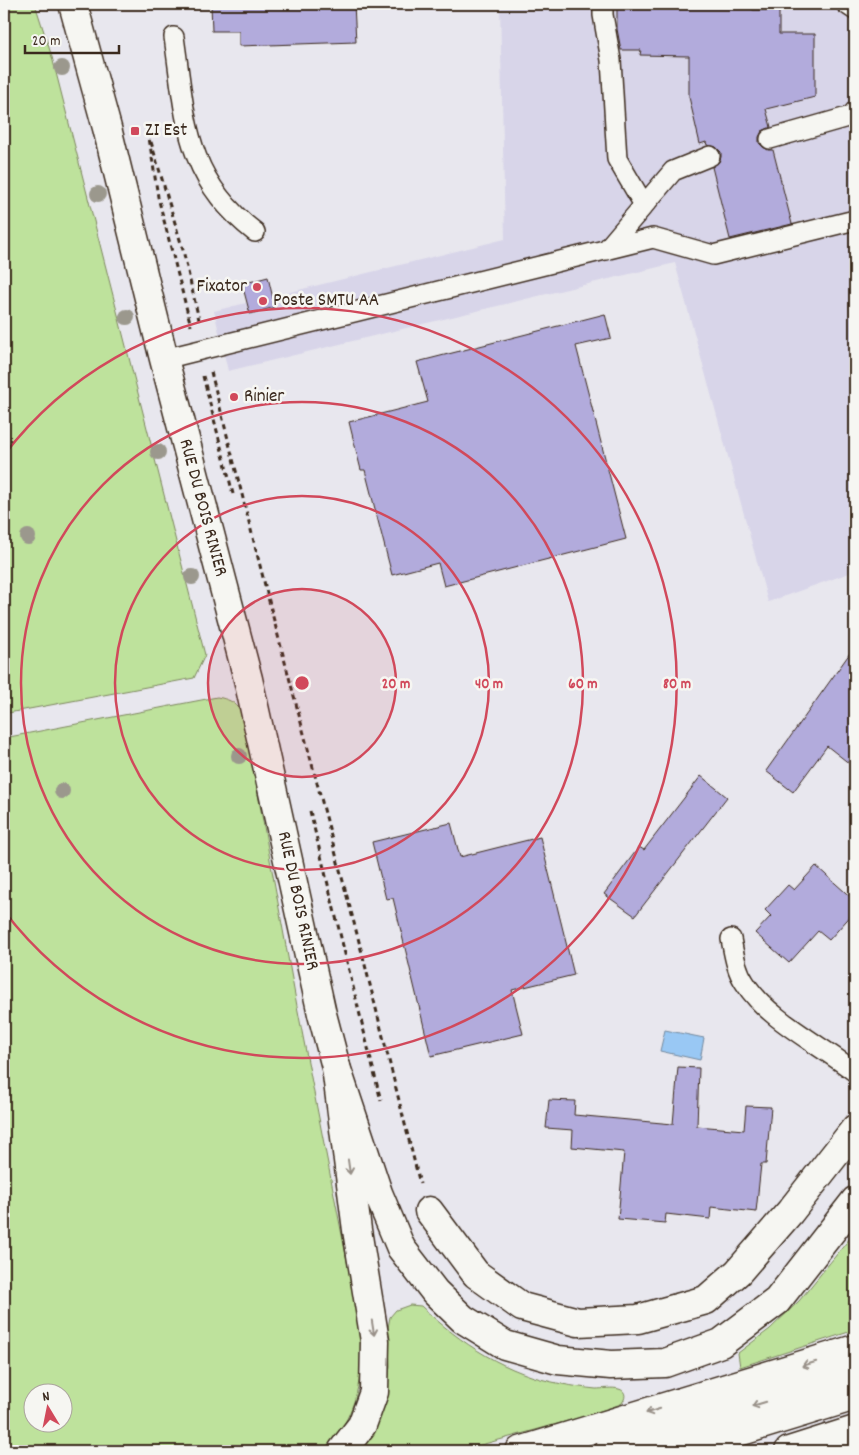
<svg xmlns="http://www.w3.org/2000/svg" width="859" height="1455" font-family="Dekko,sans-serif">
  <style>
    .built { fill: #d8d5e9 }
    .green { fill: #bee29c; stroke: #7c865d; fill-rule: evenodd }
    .water { fill: #99c8f4; stroke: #73899e }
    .building { fill: #b2abdc; stroke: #3b2a1e }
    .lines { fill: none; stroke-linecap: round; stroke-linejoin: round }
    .service-casing { stroke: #3b2a1e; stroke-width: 22 }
    .minor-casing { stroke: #3b2a1e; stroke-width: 31 }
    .tertiary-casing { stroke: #3b2a1e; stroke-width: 31 }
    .trunk-casing { stroke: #3b2a1e; stroke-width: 31 }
    .path { stroke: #3b2a1e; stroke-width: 3; stroke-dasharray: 5 4; stroke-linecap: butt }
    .service { stroke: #f6f6f2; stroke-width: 19 }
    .minor { stroke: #f6f6f2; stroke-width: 28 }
    .tertiary { stroke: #f6f6f2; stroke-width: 28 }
    .trunk { stroke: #f6f6f2; stroke-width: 28 }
    .tree { fill: #9b988d }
    .oneway { stroke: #989088 }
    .ring { fill: none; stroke: #d1495b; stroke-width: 2.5 }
    .poi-dot { fill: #d1495b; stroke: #f6f6f2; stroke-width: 2 }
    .labels { text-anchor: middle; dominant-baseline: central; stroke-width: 5; stroke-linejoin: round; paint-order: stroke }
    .poi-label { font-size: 19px; fill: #3b2a1e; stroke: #f6f6f2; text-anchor: start }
    .street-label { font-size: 19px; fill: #3b2a1e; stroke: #f6f6f2 }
    .centre { fill: #d1495b; stroke: #f6f6f2; stroke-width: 2.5 }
    .ring-label { font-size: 15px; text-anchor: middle; font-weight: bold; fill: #d1495b; stroke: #f6f6f2; stroke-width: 5; stroke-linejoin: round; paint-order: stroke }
  </style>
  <rect width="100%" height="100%" fill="#e8e7ee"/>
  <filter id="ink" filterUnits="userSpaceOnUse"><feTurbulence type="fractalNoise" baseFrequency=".02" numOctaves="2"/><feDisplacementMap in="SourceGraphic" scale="10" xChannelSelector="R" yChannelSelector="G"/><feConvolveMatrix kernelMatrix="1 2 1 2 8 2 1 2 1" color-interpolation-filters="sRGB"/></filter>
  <g filter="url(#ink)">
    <path class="built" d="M500 4H855V571L768 602 675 263 228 371 214 311 505 239Z"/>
    <path class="green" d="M4 4H35L52 57 205 655 194 678 8 713 4 697Z
      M217 697C239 701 241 709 246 729L297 1006 360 1327C363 1365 361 1398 340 1431 335 1438 328 1445 322 1451H4V738ZM32 1392H62V1422H32Z
      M855 1232V1330L740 1367 738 1353 770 1329 799 1301Z
      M410 1305 421 1306C461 1344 507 1374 562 1384 573 1386 585 1388 596 1389 603 1389 612 1387 619 1389 627 1391 626 1399 621 1404L586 1416 459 1451H358L386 1395 390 1366 388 1328 390 1317 396 1310Z"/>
    <path class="water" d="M665 1030 704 1038 700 1060 660 1051Z"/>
    <path class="building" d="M211 4H354L356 42 239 46V31H212Z
      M617 4H745L753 10H779V34H815V97L766 109 771 127 762 131 759 137V143L763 147 768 150H773L792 224 730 239 712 167 719 162 721 157V152L716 147 707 145 706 142 700 144 689 97V56L640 55 641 50H621L617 29Z
      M268 277 275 307 250 314 242 284Z
      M605 314 611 338 576 346 626 539 444 586 438 563 392 575 365 470H361L349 422 428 402 417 362Z
      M855 646V768L827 746 793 792 766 771Z
      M701 776 727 797 635 916 604 894 639 847 644 850Z
      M451 823 460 857 540 837 574 975 512 990 523 1034 431 1056 393 898 386 899 372 842Z
      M816 866 855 901V911L829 940 818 931 789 963 755 933 771 916 765 910 788 885 794 890Z
      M678 1067 699 1068 697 1126 744 1130 746 1106 771 1107 766 1164H761L756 1212 711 1207 710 1219 666 1214 665 1223 618 1219 624 1152 572 1147 573 1130 546 1128 549 1100 575 1101 574 1115 673 1124Z"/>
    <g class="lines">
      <g class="service-casing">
        <path id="service" d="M603 4V15L611 60 617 159 644 205
          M846 4 855 10
          M174 37C186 118 184 177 255 232
          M770 139 851 116 855 111
          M606 250 673 171 710 156
          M164 359 653 238 713 255 855 220
          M731 939C734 954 736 970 745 983 767 1019 821 1045 855 1072"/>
      </g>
      <g class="minor-casing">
        <path id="minor" d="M429 1211 476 1274 522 1307 578 1322 638 1319 706 1300 738 1272 790 1212 855 1129"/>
      </g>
      <g class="tertiary-casing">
        <path id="tertiary" d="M73 4 107 128 164 359 248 679 322 1014 336 1067 378 1193 401 1248 435 1292 463 1319 505 1345 558 1360 611 1365 665 1363 721 1343 777 1301 855 1201"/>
      </g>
      <g class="trunk-casing">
        <path id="trunk" d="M336 1067 357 1230 375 1341 374 1392 362 1425 342 1451
          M520 1451 855 1349
          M609 1451 855 1374
          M677 1451 855 1396
          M789 1451 855 1430"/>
      </g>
      <path class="path" d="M148 131 158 197 191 326
        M151 142 183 250 200 324
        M211 372 272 613 362 953 420 1184
        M203 376 233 494
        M310 811 381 1101"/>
      <use href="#service" class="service"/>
      <use href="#minor" class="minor"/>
      <use href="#tertiary" class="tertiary"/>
      <use href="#trunk" class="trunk"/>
    </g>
    <g class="tree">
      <circle cx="62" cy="68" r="8"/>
      <circle cx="98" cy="194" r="8"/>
      <circle cx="127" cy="317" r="8"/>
      <circle cx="158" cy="452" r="8"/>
      <circle cx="28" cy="537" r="8"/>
      <circle cx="192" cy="577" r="8"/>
      <circle cx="239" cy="756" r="8"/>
      <circle cx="62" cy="791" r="8"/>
    </g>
    <defs><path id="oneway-shaft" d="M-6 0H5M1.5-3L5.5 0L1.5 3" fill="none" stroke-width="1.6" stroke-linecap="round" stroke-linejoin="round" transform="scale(1.25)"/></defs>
    <g class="oneway">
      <use href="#oneway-shaft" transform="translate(349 1167) rotate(82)"/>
      <use href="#oneway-shaft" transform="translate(373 1328) rotate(81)"/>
      <use href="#oneway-shaft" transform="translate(809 1364) rotate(163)"/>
      <use href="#oneway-shaft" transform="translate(759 1404) rotate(163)"/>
      <use href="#oneway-shaft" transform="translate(653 1411) rotate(163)"/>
    </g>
  </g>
  <circle cx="302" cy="683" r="94" fill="#d1495b" fill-opacity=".12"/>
  <g class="ring">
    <circle cx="302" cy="683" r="94"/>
    <circle cx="302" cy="683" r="187"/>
    <circle cx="302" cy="683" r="281"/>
    <path d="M4 455A375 375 0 1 1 4 911"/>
  </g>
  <g class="poi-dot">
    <rect x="130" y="126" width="10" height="10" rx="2.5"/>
    <circle cx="257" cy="287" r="5"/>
    <circle cx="263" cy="301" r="5"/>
    <circle cx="234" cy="397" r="5"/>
  </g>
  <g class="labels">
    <g class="poi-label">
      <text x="145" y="131">ZI Est</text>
      <text x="247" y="287" text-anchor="end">Fixator</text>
      <text x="273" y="301">Poste SMTU AA</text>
      <text x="244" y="397">Rinier</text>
    </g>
    <g class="street-label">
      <text transform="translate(202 508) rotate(75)">RUE DU BOIS RINIER</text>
      <text transform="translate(297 901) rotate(78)">RUE DU BOIS RINIER</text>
    </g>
  </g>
  <circle cx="302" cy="683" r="8" class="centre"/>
  <g class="ring-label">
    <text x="396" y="688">20 m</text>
    <text x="489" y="688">40 m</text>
    <text x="583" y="688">60 m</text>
    <text x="677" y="688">80 m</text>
  </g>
  <rect width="859" height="1455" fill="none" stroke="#f6f6f2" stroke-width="20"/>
  <rect x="10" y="10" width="839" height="1435" fill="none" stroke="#3b2a1e" stroke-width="2" filter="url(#ink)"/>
  <g transform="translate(48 1408) rotate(350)"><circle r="24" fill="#f6f6f2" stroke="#aba49d"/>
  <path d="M0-4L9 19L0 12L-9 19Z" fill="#d1495b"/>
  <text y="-8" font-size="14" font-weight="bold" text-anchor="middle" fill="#3b2a1e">N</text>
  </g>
  <path d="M25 45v8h94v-8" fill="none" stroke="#3b2a1e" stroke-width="2.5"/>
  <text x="32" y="45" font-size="15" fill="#3b2a1e" stroke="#f6f6f2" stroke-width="4" paint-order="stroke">20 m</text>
</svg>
